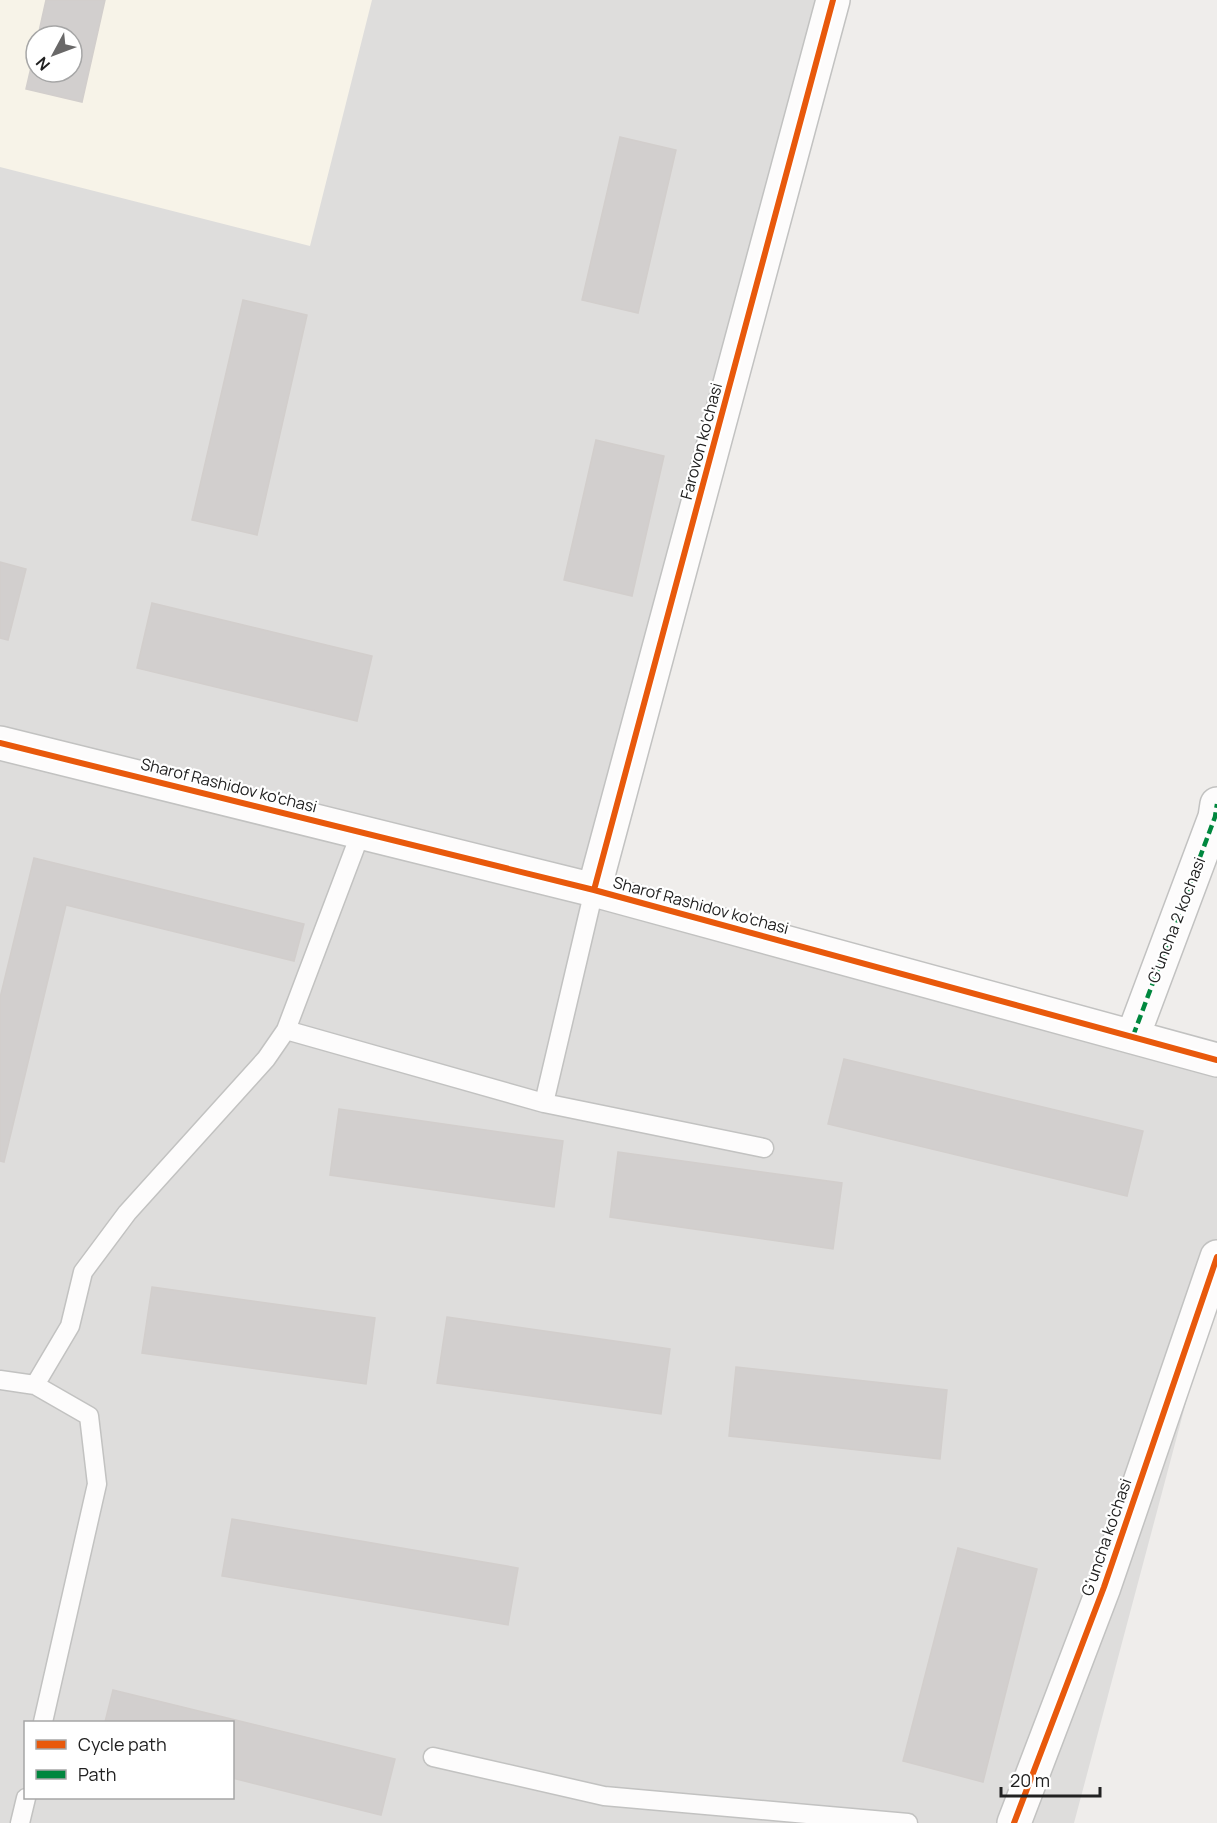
<svg xmlns="http://www.w3.org/2000/svg" width="1217" height="1823" font-family="Manrope,sans-serif">
  <style>
    .residential { fill: #dedddc; fill-rule: evenodd }
    .education { fill: #f7f3e8; fill-rule: evenodd }
    .building { fill: #d2cfce; stroke: #d2cecc; stroke-width: 1.5 }
    .lines { fill: none; stroke-linecap: round; stroke-linejoin: round }
    .service-casing { stroke: #c2c2c1; stroke-width: 21 }
    .minor-casing { stroke: #c2c2c1; stroke-width: 36 }
    .service { stroke: #fdfcfc; stroke-width: 18 }
    .minor { stroke: #fdfcfc; stroke-width: 33 }
    .quiet { stroke: #00873e; stroke-width: 4.5; stroke-dasharray: 9 4.5; stroke-linecap: butt }
    .cycleway-casing { stroke: #fff; stroke-width: 10 }
    .cycleway { stroke: #e8590c; stroke-width: 6 }
    .labels { text-anchor: middle; dominant-baseline: central; stroke-width: 4.5; stroke-linejoin: round; paint-order: stroke }
    .street-label { font-size: 16px; fill: #212121; stroke: #fff }
  </style>
  <rect width="100%" height="100%" fill="#efedeb"/>
  <path class="residential" d="M0 0H833L594 890 1217 1060V1286L1074 1823H0ZM36 36H72V72H36ZM26 1722H232V1798H26Z"/>
  <path class="education" d="M0 0H372L310 246 0 167ZM36 36H72V72H36Z"/>
  <path class="building" d="M46 0H105L82 102 26 89 36 46V72H72V36H38Z
    M620 137 676 150 638 313 582 300Z
    M243 300 307 315 257 535 192 520Z
    M596 440 664 456 632 596 564 580Z
    M0 562 26 569 8 640 0 638Z
    M152 603 372 656 357 721 137 668Z
    M34 858 304 924 294 961 66 905 4 1162 0 1161V998Z
    M844 1059 1143 1131 1127 1196 828 1124Z
    M339 1109 563 1141 554 1207 330 1175Z
    M618 1152 842 1183 833 1249 610 1217Z
    M152 1287 375 1318 366 1384 142 1353Z
    M447 1317 670 1349 661 1414 437 1383Z
    M736 1367 947 1390 940 1459 729 1436Z
    M232 1519 518 1568 508 1625 222 1576Z
    M958 1548 1037 1569 983 1782 903 1761Z
    M113 1690 395 1759 381 1815 232 1778V1722H105Z"/>
  <g class="lines">
    <g class="service-casing">
      <path id="service" d="M286 1030 544 1103 764 1148
        M544 1103 594 890
        M0 1380 35 1385 89 1416 97 1484 43 1722
        M35 1385 70 1326 83 1272 127 1213 266 1059 286 1030 361 832
        M433 1757 604 1796 908 1823
        M20 1823 26 1798"/>
    </g>
    <g class="minor-casing">
      <path id="minor" d="M0 743 594 890 1217 1060
        M594 890 833 0
        M1133 1036 1215 817 1217 804
        M1014 1823 1104 1587 1217 1257"/>
    </g>
    <use href="#service" class="service"/>
    <use href="#minor" class="minor"/>
    <path class="quiet" d="M1133 1036 1215 817 1217 804"/>
    <g class="cycleway-casing">
      <path id="cycleway" d="M0 743 594 890 1217 1060
        M594 890 833 0
        M1014 1823 1104 1587 1217 1257"/>
    </g>
    <use href="#cycleway" class="cycleway"/>
  </g>
  <g class="labels">
    <g class="street-label">
      <text transform="translate(701 441) rotate(-75)">Farovon ko'chasi</text>
      <text transform="translate(229 785) rotate(14)">Sharof Rashidov ko'chasi</text>
      <text transform="translate(701 905) rotate(15)">Sharof Rashidov ko'chasi</text>
      <text transform="translate(1176 920) rotate(-69)">G‘uncha 2 kochasi</text>
      <text transform="translate(1106 1537) rotate(-71)">G‘uncha ko'chasi</text>
    </g>
  </g>
  <rect x="24" y="1721" width="210" height="78" fill="#ffffff" stroke="#a6a6a6" stroke-width="1.5"/>
  <rect x="36" y="1740" width="30" height="9" fill="#e8590c" stroke="#a6a6a6" stroke-width="1.5"/>
  <text x="78" y="1751" font-size="18" fill="#212121">Cycle path</text>
  <rect x="36" y="1770" width="30" height="9" fill="#00873e" stroke="#a6a6a6" stroke-width="1.5"/>
  <text x="78" y="1781" font-size="18" fill="#212121">Path</text>
  <g transform="translate(54 54) rotate(229)"><circle r="28" fill="#ffffff" stroke="#a6a6a6" stroke-width="1.5"/>
  <path d="M0-4.5L10 22L0 15L-10 22Z" fill="#696868"/>
  <text y="-9" font-size="16" font-weight="bold" text-anchor="middle" fill="#212121">N</text>
  </g>
  <path d="M1001 1787v9h99v-9" fill="none" stroke="#212121" stroke-width="3"/>
  <text x="1010" y="1787" font-size="18" fill="#212121" stroke="#ffffff" stroke-width="4.5" paint-order="stroke">20 m</text>
</svg>
